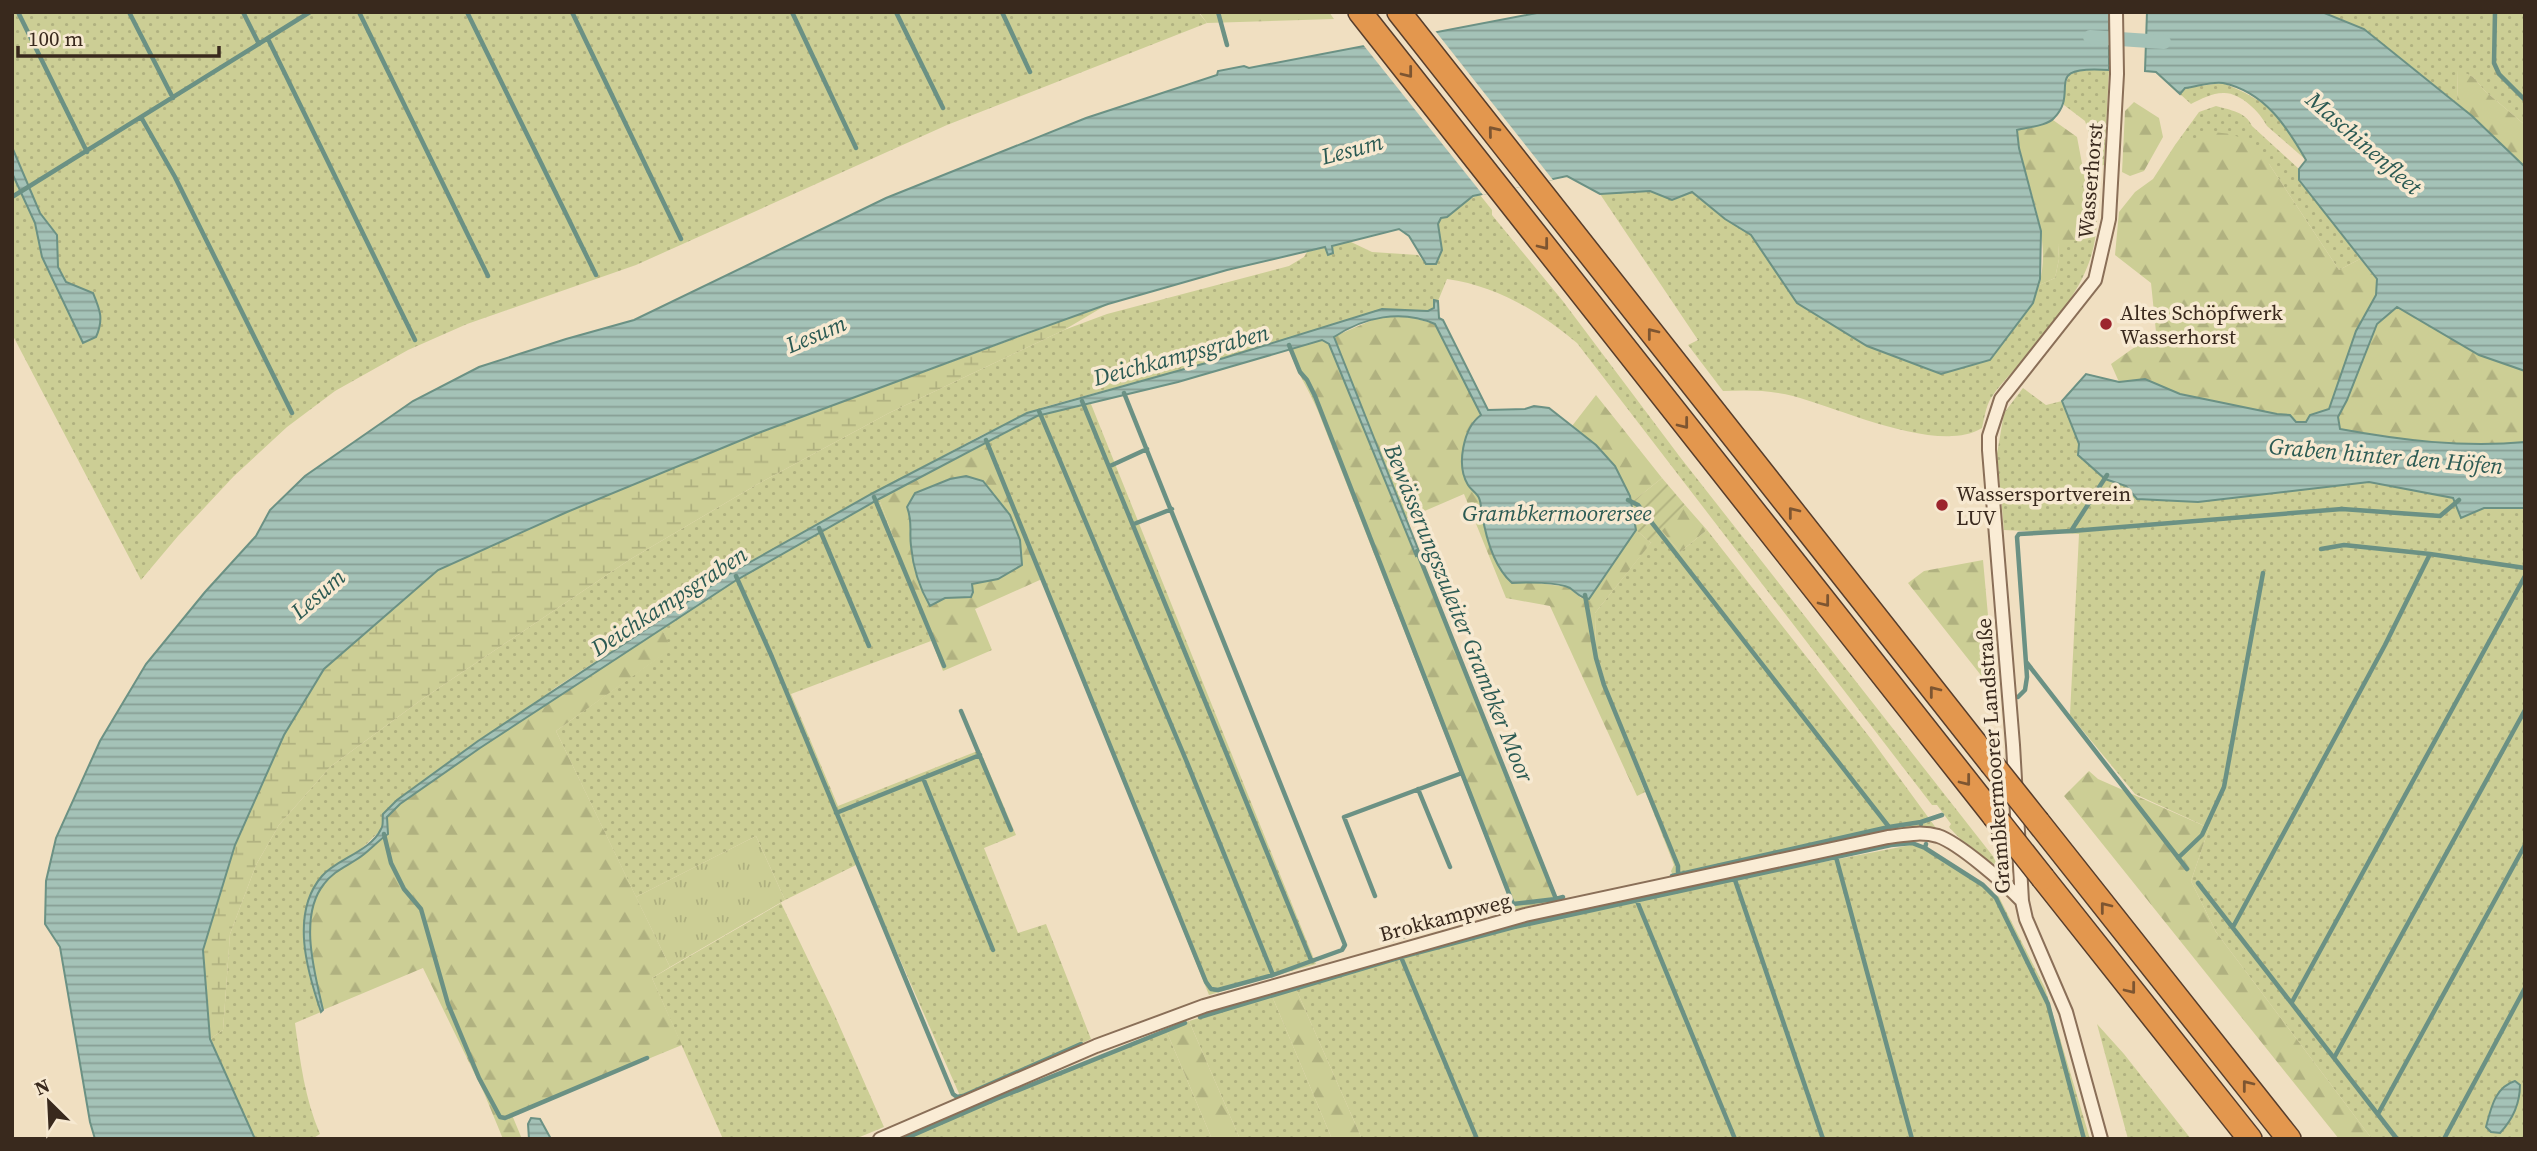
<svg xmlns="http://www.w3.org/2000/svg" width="2537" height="1151" font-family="'Source Serif 4',serif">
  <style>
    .grass { fill: url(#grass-dots) }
    .forest { fill: url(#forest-firs) }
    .wetland { fill: url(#wetland-marsh) }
    .park { fill: url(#park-tufts) }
    .garden { fill: url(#garden-furrows) }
    .water { fill: url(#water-rules); stroke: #6b9184; stroke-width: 2 }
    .pier { fill: #f0dfc1 }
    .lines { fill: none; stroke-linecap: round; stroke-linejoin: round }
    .stream { stroke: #6b9184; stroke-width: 4.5 }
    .canal { stroke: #a4c2b7; stroke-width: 14 }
    .street-casing { stroke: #8a6f58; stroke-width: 16 }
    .highway-casing { stroke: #583e2c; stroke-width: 26 }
    .street { stroke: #faecd5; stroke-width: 12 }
    .highway { stroke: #e3974e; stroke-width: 23 }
    .highway-bridge-casing { stroke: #583e2c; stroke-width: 26; stroke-linecap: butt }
    .highway-bridge { stroke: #e3974e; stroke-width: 23 }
    .oneway { stroke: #7d5531 }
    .poi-dot { fill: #9c252e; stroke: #f7e9d1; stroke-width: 2.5 }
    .labels { text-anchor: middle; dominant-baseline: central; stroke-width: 7; stroke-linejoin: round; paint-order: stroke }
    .street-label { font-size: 21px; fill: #39291d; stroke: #f7e9d1 }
    .poi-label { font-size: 21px; fill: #39291d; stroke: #f7e9d1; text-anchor: start }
    .water-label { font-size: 23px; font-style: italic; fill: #2b5a53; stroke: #f7e9d1 }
  </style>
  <defs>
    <pattern id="grass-dots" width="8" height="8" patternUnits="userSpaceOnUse" patternTransform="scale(1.75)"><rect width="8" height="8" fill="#ccce95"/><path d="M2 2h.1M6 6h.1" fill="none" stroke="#b0b180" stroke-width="1.8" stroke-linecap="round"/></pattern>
    <pattern id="forest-firs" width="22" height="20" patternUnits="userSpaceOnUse" patternTransform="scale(1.75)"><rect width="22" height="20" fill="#ccce95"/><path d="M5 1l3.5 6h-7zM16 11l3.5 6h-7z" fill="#b0b180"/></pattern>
    <pattern id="wetland-marsh" width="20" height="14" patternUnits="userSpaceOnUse" patternTransform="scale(1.75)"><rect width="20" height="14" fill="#ccce95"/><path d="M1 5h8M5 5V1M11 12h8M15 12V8" fill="none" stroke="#b0b180"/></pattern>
    <pattern id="park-tufts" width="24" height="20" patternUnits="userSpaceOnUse" patternTransform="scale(1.75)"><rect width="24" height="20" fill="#ccce95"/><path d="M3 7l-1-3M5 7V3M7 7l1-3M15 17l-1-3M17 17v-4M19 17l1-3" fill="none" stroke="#b0b180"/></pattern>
    <pattern id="garden-furrows" width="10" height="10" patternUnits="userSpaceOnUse" patternTransform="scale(1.75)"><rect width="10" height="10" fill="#ccce95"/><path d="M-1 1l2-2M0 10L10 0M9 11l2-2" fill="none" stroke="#b0b180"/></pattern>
    <pattern id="water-rules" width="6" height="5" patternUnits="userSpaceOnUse" patternTransform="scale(1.75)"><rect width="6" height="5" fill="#a4c2b7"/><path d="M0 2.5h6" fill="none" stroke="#879e94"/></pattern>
  </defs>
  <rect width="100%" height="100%" fill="#f0dfc1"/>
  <path class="grass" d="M12 12H1198L1207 23 947 125 636 265 467 324 408 350 335 391 287 427 234 476 178 536 141 580 12 334Z
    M2322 12H2525V125L2485 91 2473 77 2458 70 2457 103 2364 29Z
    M2082 68 2109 70 2104 165 2100 166 2085 121 2064 105C2064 87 2064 74 2082 68Z
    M2222 83C2271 102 2281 116 2306 160L2267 126C2260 112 2240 92 2223 93 2212 93 2201 99 2191 104L2180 94 2185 88Z
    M2216 106C2230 110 2246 112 2252 126L2299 169 2300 180 2360 259 2339 270 2269 164 2175 145 2199 112Z
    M2087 182 2093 185C2111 266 2062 311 2015 369 2007 378 1998 387 1991 398 1986 406 1984 419 1982 428 1939 455 1839 408 1793 396 1770 390 1747 390 1723 391L1688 345 1698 340 1600 194 1650 191 1672 200 1691 192 1725 219 1751 235 1797 303 1990 359 2033 303 2039 285 2055 278 2059 259 2058 245 2091 211Z
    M1480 195 1492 210V215L1562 300 1680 457 2003 869C1982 859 1964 844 1949 827L1951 824 1937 805H1932L1577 343C1539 311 1496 286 1447 279L1438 301 1434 300V308L1428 311 1382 309 1224 358 1044 407 982 435 873 493 729 574 555 688 382 819 383 828 360 850 347 858 310 899 303 927 308 961 321 1012 295 1023C300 1061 305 1099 320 1134L312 1139H255L210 1039 223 1030 230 934 256 865 279 825 330 767 421 700 629 560 756 485 889 413 1064 330 1107 314 1289 266 1304 257 1307 252 1326 247 1328 254 1332 246 1349 241 1372 252 1418 255 1426 264 1442 250 1438 224 1441 218C1456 214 1465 198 1480 195Z
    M2023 388 2046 405 2062 401 2079 444 2098 472 2111 482 2126 486 2137 499 2198 502 2369 482 2454 498 2461 517 2484 508H2525V1139H2372L2216 932 2191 881 2209 828 2135 794 2070 715 2079 534 2004 530 1997 454 2004 413Z
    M1091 404 1316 964 1209 995 987 443 1037 416Z
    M879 499 931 641 791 694 838 806 980 750 1016 835 984 848 1018 933 1046 924 1091 1039 961 1098 858 864 785 900 756 836 636 897 556 731 670 649 662 629 735 581Z
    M1661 530 1680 552 1707 530 1871 739 1936 828 1903 830 1675 880 1671 871 1674 865 1613 709 1596 651 1595 613Z
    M1916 844 1999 897 2045 988 2090 1139H1362L1296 989 1533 918Z
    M781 903 832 1009 884 1127 855 1139H723L652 978Z
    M1272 996 1332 1139H1240L1189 1021Z
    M2097 1024 2124 1054 2191 1139H2128Z
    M1166 1030 1212 1139H901Z"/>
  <path class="forest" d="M1199 12H1329L1334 19 1207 23Z
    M2458 69 2473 77 2485 91 2525 125V167L2457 103Z
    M2134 102 2159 118 2163 137 2144 171 2130 176 2122 172 2125 111Z
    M2053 120 2077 137 2091 211 2088 238 2058 245 2059 259 2055 278 2039 285C2054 233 2022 181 2017 130Z
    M2213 132 2231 134 2251 142 2269 164 2339 270 2360 259 2377 280 2376 295 2356 331 2329 410 2310 415 2306 422H2296L2290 415 2277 414 2180 394 2145 379 2119 382 2111 364 2156 332 2151 283 2115 255 2119 212 2135 192 2153 179 2175 145Z
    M2397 306 2479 355 2525 371V442C2463 448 2401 439 2340 429L2338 417 2347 400 2377 323Z
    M1384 315H1402L1435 324 1481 415 1474 420 1464 443 1462 469 1468 485 1479 496 1488 538 1512 583 1530 582 1568 587 1581 598 1600 584 1636 530 1651 543 1595 613 1596 651 1613 709 1645 792 1637 796 1550 606 1506 598 1464 494 1406 519 1333 337Z
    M1322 340 1329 344 1417 556 1420 554 1559 902 1514 911 1318 411C1309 390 1297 372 1289 350Z
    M1596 395 1662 478 1632 502 1630 496 1572 426Z
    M987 443 1042 579 975 609 992 650 943 671 879 499Z
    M1685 505 1707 530 1680 552 1661 530Z
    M1983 560 1995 693 1908 583 1924 571Z
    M662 629 671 649 556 731 670 967 652 978 682 1045 512 1115 522 1139H503L484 1093 423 968 323 1010C315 974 298 917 324 884 334 870 350 865 363 855 372 848 379 840 388 834L387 817 400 804 480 748Z
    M2089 771 2098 779 2209 828 2191 881 2216 932 2372 1139H2339L2064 796Z
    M1296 989 1362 1139H1332L1272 996Z
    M1189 1021 1240 1139H1212L1166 1030Z"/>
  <path class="wetland" d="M1108 304 1064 330 889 413 756 485 629 560 421 700 330 767 279 825 256 865 230 934 223 1030 210 1039 203 950 235 845 284 735 324 669 438 570 567 512 761 432Z"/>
  <path class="park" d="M756 836 785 900 670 967 636 897Z"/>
  <path class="garden" d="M1662 478 1685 505 1651 543 1636 530 1632 502Z"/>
  <path class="water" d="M1542 12H2109V70C2039 65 2081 91 2054 118 2047 126 2028 127 2017 130L2019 148 2041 231 2040 279 2033 303 1990 360 1941 374 1867 346 1797 303 1751 235 1725 219 1692 192 1672 200 1650 191 1600 194 1567 176 1473 196 1447 217 1441 218 1438 224 1442 250 1436 264H1426L1409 236 1399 229 1332 246 1333 253 1328 255 1325 247 1227 270 1108 304 1014 338 761 432 567 512 438 570 324 669 284 735 235 845 203 950 210 1039 255 1139H95L90 1122 60 947 45 924 46 881 56 838 100 741 146 664 205 592 256 536 270 510 305 476 413 401 479 367 566 339 634 320 886 198 1086 118 1217 75 1218 71 1244 66 1249 68Z
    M2147 12H2322L2364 29 2472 116 2525 167V371L2479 355 2397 307 2377 324 2347 400 2338 417 2340 429C2400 440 2463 448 2525 442V508H2484L2461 518 2453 498 2369 482 2198 502 2137 499 2126 486 2105 479 2078 455 2079 444 2062 401 2086 374 2119 382 2145 379 2180 394 2277 414 2290 415 2296 422H2306L2310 415 2329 409 2356 331 2376 295 2377 279 2299 180V169L2306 160C2287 127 2265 92 2223 83 2212 81 2196 87 2185 88L2180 94 2156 72 2145 71Z
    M12 147 40 213 57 235 58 267 66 282 93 293C100 310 104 319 96 337L83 343 42 257 35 223 12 173Z
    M1434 300 1438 301 1439 318 1443 320 1488 410 1525 409 1534 406 1549 408 1572 426 1596 445 1615 466 1630 496 1636 530 1589 599C1580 598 1577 593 1570 588 1558 582 1526 582 1512 583 1494 567 1486 538 1482 514 1481 509 1481 502 1479 498 1477 493 1471 490 1468 485 1456 466 1463 428 1481 415L1435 324C1401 309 1364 317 1334 337L1420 554 1416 556 1329 344 1322 340 1178 382 1037 416 879 499 735 581 480 748 400 804 387 817 388 834C379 840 372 848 363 855 350 865 334 870 324 884 298 916 315 974 323 1010L321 1012C307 971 290 913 322 876 337 859 371 851 381 829 384 825 382 819 383 814L397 800 478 741 729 574 873 493 1027 413 1224 358 1382 309 1428 311 1434 308Z
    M966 476 983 481 1010 515 1020 540 1022 565 998 579 972 584 973 592 971 597 945 598 930 606C919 587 913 568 911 546 909 531 913 523 907 507L915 493 950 479Z
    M2515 1081 2520 1085C2520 1104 2513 1119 2500 1133L2491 1132 2486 1127C2491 1108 2495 1087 2515 1081Z
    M531 1118 540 1119 551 1139H529L528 1124Z"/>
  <path class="pier" d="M1433 28 1553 180 1483 195 1361 42Z"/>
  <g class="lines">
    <path class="stream" d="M18 12 87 152
      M129 12 173 98
      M243 12 259 44
      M359 12 488 276
      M467 12 596 275
      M572 12 681 239
      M792 12 856 148
      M896 12 943 108
      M1002 12 1030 72
      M1218 12 1227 45
      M2495 12 2494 63 2499 74 2525 100
      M268 39 415 340
      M141 117 175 177 292 413
      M12 197 310 12
      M1289 345 1300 372 1307 380 1315 396 1513 904
      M1082 401 1311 960
      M1039 411 1186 760 1273 975
      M986 440 1206 982 1211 989 1218 990 1273 975 1342 950 1345 945 1124 393
      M1110 466 1147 449
      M874 497 944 666
      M1628 500 1638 505 1889 827
      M1134 524 1172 509
      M819 528 869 646
      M2072 531 2342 509 2440 516 2459 500
      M2321 549 2344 545 2430 554 2525 568
      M1417 551 1556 899 1563 897
      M736 576 772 657 953 1094 957 1097 963 1096 1081 1044
      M1585 595 1596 658 1604 685 1678 866V874
      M2027 663 2187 869
      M2018 697 2025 690 2027 677 2017 537 2019 534 2071 531 2107 475
      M961 711 1011 830
      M923 778 993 950
      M1418 789 1450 867
      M836 813 980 755
      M1921 824V822L1942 815
      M384 834 391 863 404 889 421 909 448 1004 479 1078 500 1117 505 1118 647 1058
      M1926 844 1925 848 1983 885 1996 898 2048 1004 2084 1139
      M1836 857 1912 1139
      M2178 858 2202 835 2224 787 2263 573
      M1672 876 1889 827 1921 822
      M1735 880 1823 1139
      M2198 883 2397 1139
      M1375 896 1344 817 1462 773
      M1637 901 1735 1139
      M2233 927 2385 645 2430 554
      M1393 939 1469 919 1471 915 1513 904 1556 899
      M1401 957 1477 1139
      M2292 1002 2525 576
      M1200 1017 1401 957 1514 927 1891 845 1912 843 1925 848
      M2334 1058 2525 710
      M2378 1114 2525 845
      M904 1139 996 1099 1185 1023
      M2444 1139 2525 988"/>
    <path class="canal" d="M2090 37 2164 42"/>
    <g class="street-casing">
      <path id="street" d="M880 1139 1096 1046 1204 1006 1525 915 1888 837C1904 835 1921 831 1938 836 1959 843 2006 884 2022 901
        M2101 1139 2066 1012 2026 919 2022 901 2013 745 1989 450V436L2001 399 2095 280 2109 219 2117 74 2116 12"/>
    </g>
    <g class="highway-casing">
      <path id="highway" d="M1360 12 1994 816
        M1399 12 1991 763
        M2038 822 2289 1139
        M2043 878 2250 1139"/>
    </g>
    <use href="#street" class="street"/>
    <use href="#highway" class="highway"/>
    <g class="highway-bridge-casing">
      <path id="highway-bridge" d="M1991 763 2038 822
        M1994 816 2043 878"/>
    </g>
    <use href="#highway-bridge" class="highway-bridge"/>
  </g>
  <defs><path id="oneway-chevron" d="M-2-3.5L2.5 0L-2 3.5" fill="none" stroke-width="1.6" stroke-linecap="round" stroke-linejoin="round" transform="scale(1.75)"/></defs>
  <g class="oneway">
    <use href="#oneway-chevron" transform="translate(1408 73) rotate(52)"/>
    <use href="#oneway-chevron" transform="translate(1493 131) rotate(-129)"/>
    <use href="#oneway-chevron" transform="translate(1544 245) rotate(52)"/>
    <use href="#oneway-chevron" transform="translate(1652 333) rotate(-128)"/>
    <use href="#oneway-chevron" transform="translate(1684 424) rotate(52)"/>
    <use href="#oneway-chevron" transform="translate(1793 512) rotate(-128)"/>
    <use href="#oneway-chevron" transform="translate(1825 602) rotate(52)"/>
    <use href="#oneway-chevron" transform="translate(1934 691) rotate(-128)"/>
    <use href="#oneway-chevron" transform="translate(1966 781) rotate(52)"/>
    <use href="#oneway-chevron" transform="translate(2105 907) rotate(-128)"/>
    <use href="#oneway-chevron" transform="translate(2131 989) rotate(52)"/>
    <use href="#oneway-chevron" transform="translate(2247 1085) rotate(-128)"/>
  </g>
  <g class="poi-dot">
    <circle cx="2106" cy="324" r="7"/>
    <circle cx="1942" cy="505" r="7"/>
  </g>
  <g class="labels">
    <g class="street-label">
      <text transform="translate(2090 181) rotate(-85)">Wasserhorst</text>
      <text transform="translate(1993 756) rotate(-94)">Grambkermoorer Landstraße</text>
      <text transform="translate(1445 917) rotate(-15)">Brokkampweg</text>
    </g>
    <g class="poi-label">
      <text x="2120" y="312">Altes Schöpfwerk<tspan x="2120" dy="24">Wasserhorst</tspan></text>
      <text x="1956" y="493">Wassersportverein<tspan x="1956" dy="24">LUV</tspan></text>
    </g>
    <g class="water-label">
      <text transform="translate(2364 143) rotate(41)">Maschinenfleet</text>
      <text transform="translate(1352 149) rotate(-15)">Lesum</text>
      <text transform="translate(816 334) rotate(-23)">Lesum</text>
      <text transform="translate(1181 355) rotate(-15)">Deichkampsgraben</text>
      <text transform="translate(2386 456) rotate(5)">Graben hinter den Höfen</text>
      <text x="1557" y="513">Grambkermoorersee</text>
      <text transform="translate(318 594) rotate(-41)">Lesum</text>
      <text transform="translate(669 601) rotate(-33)">Deichkampsgraben</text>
      <text transform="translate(1459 613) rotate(68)">Bewässerungszuleiter Grambker Moor</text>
    </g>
  </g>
  <rect width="2537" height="1151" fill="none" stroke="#39291d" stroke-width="28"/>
  <g transform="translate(49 1102) rotate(336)" stroke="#f7e9d1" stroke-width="5" paint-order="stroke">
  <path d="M0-5L12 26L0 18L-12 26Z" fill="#39291d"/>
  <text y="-10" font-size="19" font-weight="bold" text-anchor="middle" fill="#39291d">N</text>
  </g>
  <path d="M18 46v10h201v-10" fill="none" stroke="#39291d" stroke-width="3.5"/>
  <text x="28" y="46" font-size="21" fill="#39291d" stroke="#f7e9d1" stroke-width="5" paint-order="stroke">100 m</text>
</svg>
